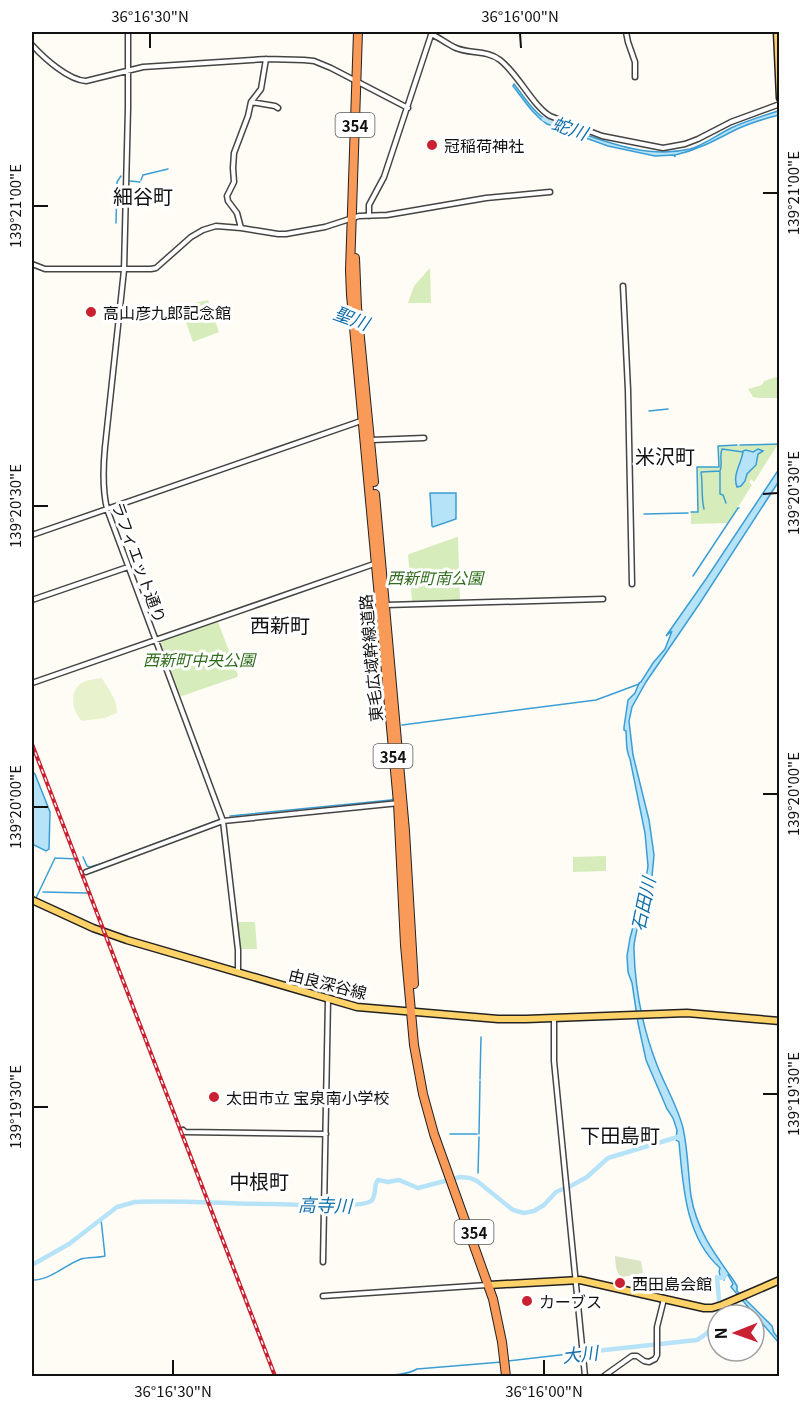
<svg xmlns="http://www.w3.org/2000/svg" width="811" height="1408" font-family="Georgia,'Noto Sans JP',serif">
  <style>
    .green { fill: #d7ecbb }
    .cemetery { fill: #dbe4c3 }
    .pitch { fill: #e8f3ce }
    .water { fill: #b7e3f9; stroke: #3a9ed4; stroke-width: 1.5 }
    .lines { fill: none; stroke-linecap: round; stroke-linejoin: round }
    .stream { stroke: #3a9ed4; stroke-width: 1.5 }
    .river { stroke: #b7e3f9; stroke-width: 4.5 }
    .minor-casing { stroke: #444; stroke-width: 7 }
    .major-casing { stroke: #222; stroke-width: 9 }
    .highway-casing { stroke: #222; stroke-width: 10 }
    .minor { stroke: #fff; stroke-width: 4 }
    .major { stroke: #fed266; stroke-width: 6 }
    .highway { stroke: #fa9a58; stroke-width: 8 }
    .rail-casing { stroke: #c92131; stroke-width: 4 }
    .rail { stroke: #fff; stroke-width: 1.5; stroke-dasharray: 4.5; stroke-linecap: butt }
    .ticks { fill: none; stroke: #111; stroke-width: 2 }
    .poi-dot { fill: #c92131; stroke: #fff; stroke-width: 2 }
    .labels { text-anchor: middle; dominant-baseline: central; stroke-width: 6; stroke-linejoin: round; paint-order: stroke }
    .shield { fill: #fff; stroke: #585858; stroke-width: 1.5 }
    .shield-label { font-size: 15px; font-weight: bold; fill: #111 }
    .poi-label { font-size: 16px; fill: #111; stroke: #fff; text-anchor: start }
    .street-label { font-size: 16px; fill: #111; stroke: #fff }
    .park-label { font-size: 16px; font-style: italic; fill: #316d1d; stroke: #fff }
    .water-label { font-size: 18px; font-style: italic; fill: #126faa; stroke: #fff }
    .quarter-label { font-size: 20px; fill: #111; stroke: #fff }
    .neatline { fill: none; stroke: #111; stroke-width: 2 }
    .ticks-label { font-size: 15px; text-anchor: middle; fill: #111 }
  </style>
  <rect width="100%" height="100%" fill="#fffcf5"/>
  <path class="green" d="M430 268 431 303H408L414 286Z
    M208 300 219 332 193 342 182 311C190 304 197 302 208 300Z
    M779 376V398H759L753 397 748 389 762 385 764 381Z
    M778 444 754 482 751 479 749 482 752 485 728 523 691 524V512H698L697 467H719L718 446Z
    M457 537 458 538 460 600 459 601 413 602 412 601 408 555 409 554Z
    M216 622H218L238 675 237 677 182 696 180 695 161 644 163 640Z
    M606 856V871L573 872V857Z
    M235 922H255L257 949H239Z"/>
  <path class="cemetery" d="M615 1256 641 1261 643 1273 623 1277C615 1274 616 1265 615 1256Z"/>
  <path class="pitch" d="M102 678C108 689 118 700 117 713L105 718 82 721C73 712 69 695 79 685 84 680 95 679 102 678Z"/>
  <path class="water" d="M514 84C523 95 532 111 544 118 555 125 567 128 578 132 614 145 652 158 690 149 704 145 717 135 731 128 746 121 762 116 778 111L779 115C763 119 747 124 733 131 714 141 697 150 675 155V157L674 155 655 156 608 146 547 124C533 115 524 100 513 86Z
    M758 449 763 451 758 454 756 465 747 474 745 481 741 486 737 487C732 474 742 463 743 451L746 450 753 452Z
    M779 469V481L700 603 646 682 632 707 629 721 633 755 649 820 654 855 651 887 648 893C644 908 633 935 634 950 635 988 643 1029 657 1065 665 1086 678 1107 683 1128 688 1150 688 1174 691 1196 697 1231 714 1253 734 1281L737 1286V1291L772 1326 774 1333 779 1339V1343L731 1287 733 1284 728 1275H726L724 1280C720 1276 718 1274 720 1268 685 1237 683 1185 679 1142L676 1140 677 1130 673 1118 667 1109 646 1060 638 1023 632 983 628 972 627 956 630 938 646 879 648 866 645 833 630 759C625 749 627 741 626 731L624 730V727L628 700 635 693 639 683 641 682 653 663 665 649 672 631 666 636 706 579Z
    M430 493H456V519L433 527 432 526Z
    M32 771 35 774 50 812 49 849 46 851 32 844Z"/>
  <g class="lines">
    <path class="stream" d="M141 180 143 175 168 169
      M130 181 140 182
      M116 223 117 182 121 176
      M649 411 668 409
      M740 445 780 444
      M720 472V494L723 495 726 503
      M704 509C701 497 703 484 701 472L720 471C723 464 719 456 722 449L743 452
      M691 512H698L697 467H719L718 446 737 445
      M644 514 688 513
      M693 576 738 508H739
      M402 725 596 700 639 684
      M230 816 391 800 394 798 388 733
      M83 857 87 866 90 867 100 864
      M55 858 78 859
      M114 859 216 821
      M43 892 87 893
      M36 898 55 858
      M480 1079 481 1037
      M450 1134H477
      M479 1134 480 1081
      M478 1173 479 1137
      M32 1280C49 1281 65 1265 81 1259 88 1257 97 1258 105 1256L101 1219
      M507 1361 586 1352
      M358 1376C377 1372 399 1379 417 1369L502 1362"/>
    <path class="river" d="M544 119 573 130
      M569 1187 587 1177 608 1158 681 1136
      M32 1265 69 1244 117 1207 135 1202C181 1200 228 1204 274 1204 290 1204 360 1209 371 1201 377 1196 373 1186 378 1180L388 1182 399 1180 418 1188 460 1177 470 1178 477 1181 513 1210 524 1213 534 1211 544 1205 556 1192 565 1188
      M718 1315 719 1300 717 1277 723 1278 725 1275
      M586 1352 697 1340C708 1334 715 1327 718 1315"/>
    <g class="minor-casing">
      <path id="minor" d="M128 32V108L124 270 105 447C103 468 102 488 107 509L223 821 238 950V972
        M626 32 628 42 635 62V77
        M431 34C440 38 447 44 456 48 470 54 487 50 500 60 519 75 532 105 550 116L602 136 663 148 685 144 698 139 731 122 780 104
        M32 45C44 58 68 80 86 81L143 67 266 59 304 60 314 61 331 68 408 108
        M251 102 275 106 278 108
        M369 216V205L384 177 432 32
        M241 228 237 213 228 201 227 196 234 182 233 168 234 153 248 116 251 102 261 89 266 59
        M32 264 45 269H151L156 268 191 237 203 230 216 226 241 228 278 234H286L325 227 359 216 387 215 486 198 550 192
        M623 286 628 390 632 584
        M371 440 424 438
        M32 535 361 421
        M32 600 128 567
        M386 605 603 599
        M32 683 374 564
        M86 872 223 821 399 803
        M554 1018V1061L585 1376
        M183 1130 185 1132 326 1134
        M323 1262 328 999
        M323 1296 487 1285
        M604 1376 632 1356H637L644 1361 649 1362 655 1359 657 1355V1327L664 1299"/>
    </g>
    <g class="major-casing">
      <path id="major" d="M777 32 780 98
        M32 900 93 928 127 940 357 1007 498 1019H526L687 1013 780 1021
        M489 1285 580 1280 704 1308H712L722 1305 780 1280"/>
    </g>
    <g class="highway-casing">
      <path id="highway" d="M358 32 350 270 351 295 398 803 405 945 414 1045 423 1094 434 1134 493 1299 502 1342 506 1376
        M355 258 357 307 374 482
        M375 494 405 831 414 984"/>
    </g>
    <use href="#minor" class="minor"/>
    <use href="#major" class="major"/>
    <use href="#highway" class="highway"/>
    <g class="rail-casing">
      <path id="rail" d="M32 744 275 1376"/>
    </g>
    <use href="#rail" class="rail"/>
  </g>
  <path class="ticks" d="M150 33V48M520 33 521 48M763 193H778M33 206H48M763 494 778 493M33 506H48M763 794H778M33 807H48M763 1094H778M33 1107H48M173 1360V1375M544 1360V1375"/>
  <g class="poi-dot">
    <circle cx="432" cy="145" r="6"/>
    <circle cx="91" cy="312" r="6"/>
    <circle cx="214" cy="1097" r="6"/>
    <circle cx="620" cy="1283" r="6"/>
    <circle cx="527" cy="1301" r="6"/>
  </g>
  <g class="labels">
    <g class="shield">
      <rect x="335.5" y="113" width="39" height="24" rx="4.5"/>
      <rect x="373.5" y="744" width="39" height="24" rx="4.5"/>
      <rect x="454.5" y="1220" width="39" height="24" rx="4.5"/>
    </g>
    <g class="shield-label">
      <text x="355" y="125">354</text>
      <text x="393" y="756">354</text>
      <text x="474" y="1232">354</text>
    </g>
    <g class="poi-label">
      <text x="444" y="145">冠稲荷神社</text>
      <text x="103" y="312">高山彦九郎記念館</text>
      <text x="226" y="1097">太田市立 宝泉南小学校</text>
      <text x="632" y="1283">西田島会館</text>
      <text x="539" y="1301">カーブス</text>
    </g>
    <g class="street-label">
      <text transform="translate(140 562) rotate(70)">ラフィエット通り</text>
      <text transform="translate(370 658) rotate(-95)">東毛広域幹線道路</text>
      <text transform="translate(328 983) rotate(14)">由良深谷線</text>
    </g>
    <g class="park-label">
      <text x="435" y="577">西新町南公園</text>
      <text x="199" y="659">西新町中央公園</text>
    </g>
    <g class="water-label">
      <text transform="translate(570 127) rotate(19)">蛇川</text>
      <text transform="translate(352 317) rotate(20)">聖川</text>
      <text transform="translate(642 904) rotate(-78)">石田川</text>
      <text transform="translate(325 1204) rotate(1)">高寺川</text>
      <text transform="translate(580 1353) rotate(-6)">大川</text>
    </g>
    <g class="quarter-label">
      <text x="143" y="195">細谷町</text>
      <text x="665" y="455">米沢町</text>
      <text x="280" y="624">西新町</text>
      <text x="620" y="1134">下田島町</text>
      <text x="259" y="1180">中根町</text>
    </g>
  </g>
  <rect width="811" height="1408" fill="none" stroke="#ffffff" stroke-width="66"/>
  <g transform="translate(736 1333) rotate(269)"><circle r="28" fill="#ffffff" stroke="#a0a0a0" stroke-width="1.5"/>
  <path d="M0-4.5L10 22L0 15L-10 22Z" fill="#c92131"/>
  <text y="-9" font-size="16" font-weight="bold" text-anchor="middle" fill="#111111">N</text>
  </g>
  <rect x="33" y="33" width="745" height="1342" class="neatline"/>
  <g class="ticks-label">
    <text x="150" y="22">36°16'30"N</text>
    <text x="520" y="22">36°16'00"N</text>
    <text transform="translate(794 193) rotate(-90)" y="5">139°21'00"E</text>
    <text transform="translate(16 206) rotate(-90)" y="5">139°21'00"E</text>
    <text transform="translate(794 493) rotate(-90)" y="5">139°20'30"E</text>
    <text transform="translate(16 506) rotate(-90)" y="5">139°20'30"E</text>
    <text transform="translate(794 794) rotate(-90)" y="5">139°20'00"E</text>
    <text transform="translate(16 807) rotate(-90)" y="5">139°20'00"E</text>
    <text transform="translate(794 1094) rotate(-90)" y="5">139°19'30"E</text>
    <text transform="translate(16 1107) rotate(-90)" y="5">139°19'30"E</text>
    <text x="173" y="1397">36°16'30"N</text>
    <text x="544" y="1397">36°16'00"N</text>
  </g>
</svg>
